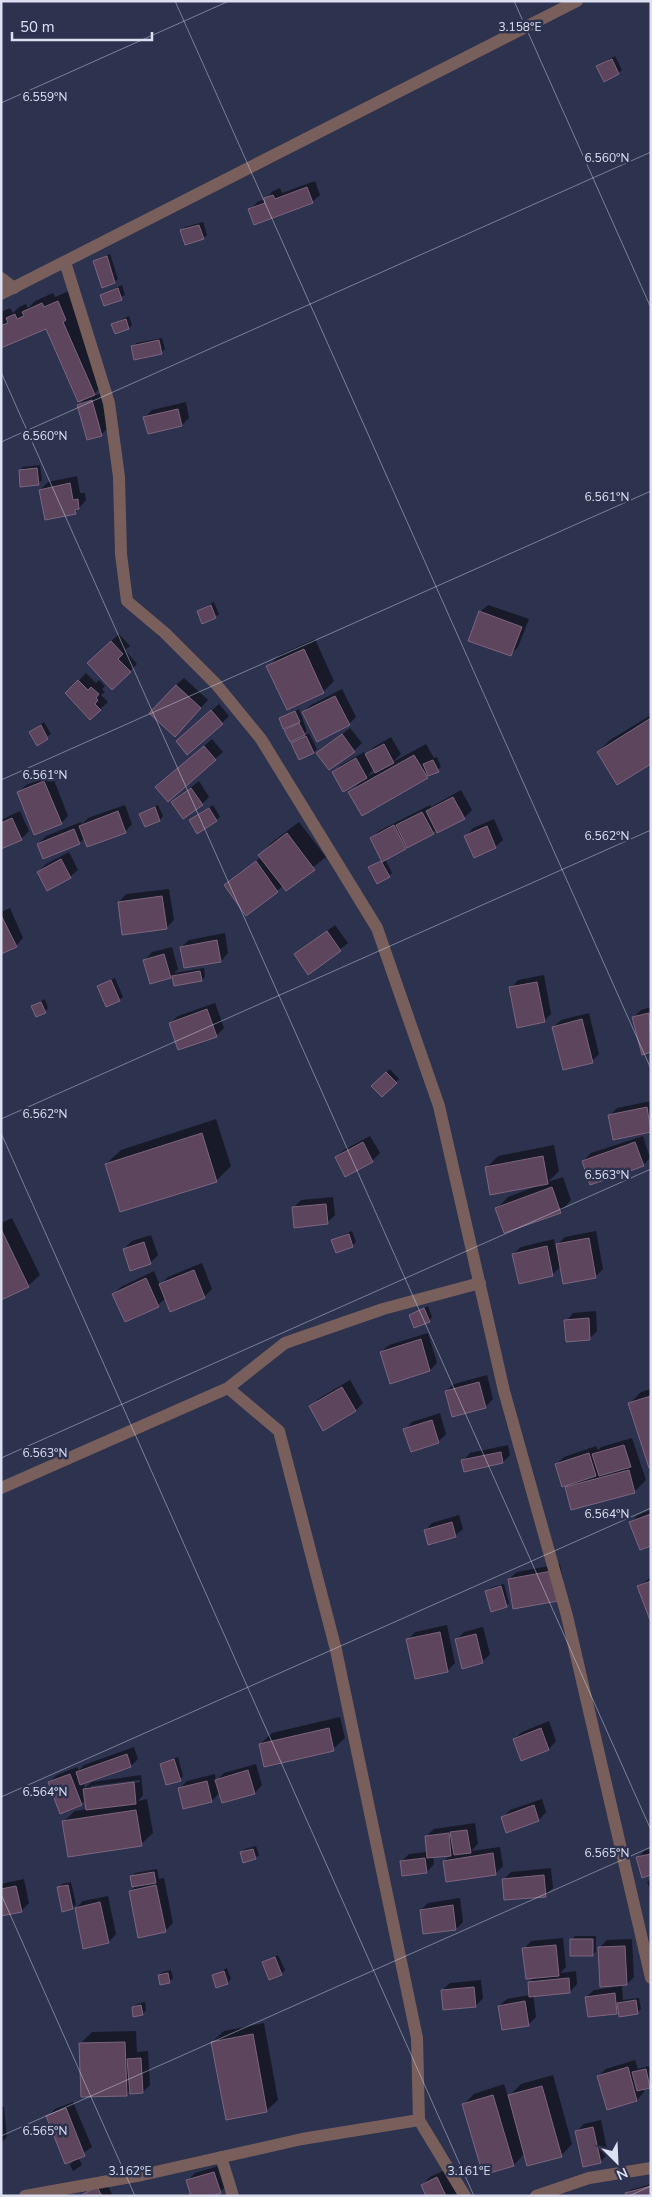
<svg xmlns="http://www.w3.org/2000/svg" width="652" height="2197" font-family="'Nunito Sans',sans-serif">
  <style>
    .shadow { fill: #0007; fill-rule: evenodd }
    .building { fill: #5d455e; stroke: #7d657f }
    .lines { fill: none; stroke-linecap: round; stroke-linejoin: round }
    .minor { stroke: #795f5c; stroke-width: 12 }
    .ticks { fill: none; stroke: #dce0f2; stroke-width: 1; stroke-opacity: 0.45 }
    .ticks-label { font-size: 12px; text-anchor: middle; fill: #dce0f2; stroke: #2d324e; stroke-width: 5; stroke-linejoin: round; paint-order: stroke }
  </style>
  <rect width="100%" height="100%" fill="#2d324e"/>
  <path class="shadow" d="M615 56 622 70 618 73 598 66Z
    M315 181 320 195 312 202 250 210 257 202 265 199 273 191 280 188 282 193Z
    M203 222 207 235 203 238 181 231 185 227Z
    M110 254 118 279 114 282 95 261Z
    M122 285 125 295 105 304 101 295Z
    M69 291 105 383 92 396 100 394 109 427 101 435 79 405 86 398 46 327 1 346V312L10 308 13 313 19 307 26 304 28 308 35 301 53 293 55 297Z
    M129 316 132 325 129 328 113 324Z
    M162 338 165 349 161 353 133 347 136 343Z
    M186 402 189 418 182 425 145 417 152 410Z
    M40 465 42 480 39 483 20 470 23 467Z
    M77 476 80 493H85L86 500 75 513 40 490 48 482Z
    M214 602 219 614 215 617 198 611Z
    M488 605 529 619 518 647 511 654 480 612Z
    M119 634 130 646 125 650 137 664 130 671 96 655Z
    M315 639 334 681 323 692 268 667 279 655Z
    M86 673 96 683 99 680 105 686 102 689 105 692 101 695 108 702 90 718 67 693Z
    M184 678 208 700 182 728 176 685Z
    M342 689 356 717 349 724 303 712 311 705Z
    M219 704 229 716 222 723 185 734Z
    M299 709 307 731 302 737 309 733 317 749 314 752 293 743 299 737 290 740 280 718Z
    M651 715V763L598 752 610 740Z
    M44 722 51 734 37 744 30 732Z
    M350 728 362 743 354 751 318 753Z
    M391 737 401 754 393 762 426 744 434 758 437 757 441 767 427 777 350 792 360 782 333 773 341 765 364 752 366 755 374 747ZM374 769 376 772 367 777Z
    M212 739 223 752 168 800 165 780Z
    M52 775 68 816 61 823 19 792 26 785Z
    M199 781 209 797 202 804 172 802Z
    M461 790 472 810 464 818 437 830 385 859 392 873 389 876 370 867 383 859 372 838 379 831 430 805 431 807Z
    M125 805 132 824 125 832 85 838 79 843 38 844 46 836 81 822 82 824 88 818Z
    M158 805 163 816 160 820 141 814Z
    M213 805 220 817 197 832 190 821Z
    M20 811 29 831 21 839 1 848V820Z
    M494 819 503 840 495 847 466 836 473 828Z
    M299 822 326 857 286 889 283 886 247 914 225 885 261 857 260 855 271 843Z
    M69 852 78 870 70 877 38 872 46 864Z
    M169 889 174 920 166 928 119 902 126 894Z
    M10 908 23 938 16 946 1 952V912Z
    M335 925 348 943 309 973 296 955Z
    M225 933 228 953 221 961 181 947 189 940Z
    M172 947 178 969 174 973 204 968 205 977 201 980 175 984 173 974 170 977 145 960 152 952Z
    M544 975 551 1014 544 1021 511 988 518 980Z
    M115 978 123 997 119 1000 99 986Z
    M45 999 48 1008 45 1012 33 1006Z
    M215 1003 224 1028 216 1036 170 1023 178 1016Z
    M651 1007V1051L633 1018 641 1010Z
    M589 1013 599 1054 592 1061 553 1027 561 1020Z
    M390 1069 399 1079 382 1096 372 1086Z
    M651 1101V1131L609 1116 617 1108Z
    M216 1119 231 1166 216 1181 106 1164 121 1150Z
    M370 1136 380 1153 372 1161 336 1157 344 1150Z
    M643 1136 650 1158 643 1165 583 1161 591 1153Z
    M554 1145 559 1171 548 1182 563 1177 571 1200 560 1212 497 1208 508 1197 537 1186 486 1168 498 1156Z
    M333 1197 335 1215 327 1223 293 1208 301 1200Z
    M12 1218 40 1275 28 1286 1 1299V1223Z
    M352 1231 356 1242 352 1246 333 1240Z
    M596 1231 603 1269 595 1277 561 1266 552 1275 513 1254 521 1247 554 1239 557 1254H559L558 1244 565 1237Z
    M151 1235 158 1255 150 1263 124 1249 132 1241Z
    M202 1263 212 1289 204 1297 166 1298 158 1305 113 1294 121 1287 154 1271 160 1285 168 1277Z
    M428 1306 432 1317 429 1321 410 1315Z
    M596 1311 597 1331 590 1338 566 1321 573 1313Z
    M428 1333 437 1363 430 1370 381 1352 389 1345Z
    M487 1375 493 1399 486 1406 446 1391 454 1384Z
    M350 1380 363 1403 356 1410 323 1429 311 1406 318 1399Z
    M651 1389V1466L629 1404 641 1392Z
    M440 1413 446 1434 439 1441 412 1450 405 1430 412 1422Z
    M632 1438 646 1480 634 1492 566 1488 572 1482 556 1464 564 1457 596 1446 598 1450 601 1447Z
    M508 1445 510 1455 503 1462 463 1461 470 1453Z
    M651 1510V1513L631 1522 638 1515Z
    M459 1515 463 1529 455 1536 425 1531 432 1523Z
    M560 1564 565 1592 509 1579 517 1572Z
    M651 1577V1618L639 1586Z
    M504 1584 509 1603 506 1606 487 1591 490 1588Z
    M447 1625 455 1663 448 1670 408 1640 415 1632Z
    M483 1627 490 1654 482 1662 456 1640 464 1632Z
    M340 1717 345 1738 333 1749 260 1744 272 1733Z
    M549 1721 556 1741 549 1749 521 1759 514 1739 522 1732Z
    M134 1747 138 1759 131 1766 83 1782 85 1788 92 1782 141 1775 143 1795 138 1801 147 1799 153 1833 141 1844 63 1822 75 1811 87 1809 86 1800 81 1804 49 1782 57 1775 77 1767 79 1770 84 1765ZM140 1780V1782L91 1789V1786Z
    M178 1757 183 1776 180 1780 161 1764Z
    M256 1764 262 1785 255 1793 223 1802 220 1792 212 1801 184 1807 180 1788 187 1781 215 1774 216 1781 224 1773Z
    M542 1799 546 1812 539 1820 507 1831 502 1818 510 1810Z
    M475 1823 478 1844 471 1851 500 1847 503 1866 495 1874 444 1861 450 1855 433 1857 434 1864 427 1872 401 1862 409 1854 427 1852 426 1836 434 1829Z
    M256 1846 259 1855 255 1858 241 1852 245 1849Z
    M651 1849V1874L638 1858 645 1850Z
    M551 1868 553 1888 545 1896 504 1879 511 1872Z
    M157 1869 159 1879 164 1878 173 1923 165 1931 130 1892 134 1888 132 1877 135 1873Z
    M24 1879 29 1903 21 1911 1 1915V1884Z
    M651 1879V1891L647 1882Z
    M71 1882 76 1905 72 1908 59 1888 62 1884Z
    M108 1896 116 1934 109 1942 76 1908 83 1901Z
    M460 1898 463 1922 456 1929 421 1910 428 1903Z
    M575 1936H596V1952L592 1955 571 1940Z
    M563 1938 566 1967 560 1973 576 1971 577 1984 570 1992 533 1995 536 2017 528 2025 499 2006 507 1999 530 1995 529 1983 534 1977 524 1949 531 1941Z
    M632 1939 634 1977 627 1984 599 1948 607 1940Z
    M278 1955 285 1970 281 1974 264 1963Z
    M227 1968 231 1979 228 1983 214 1975Z
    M171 1970 173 1978 169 1982 159 1975 163 1972Z
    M481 1980 483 1998 476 2006 442 1990 450 1983Z
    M622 1986 623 2000 639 1998 641 2009 637 2013 619 2010 616 2012 586 1997 594 1990Z
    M145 2002 146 2010 143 2014 133 2007 137 2004Z
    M264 2023 278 2100 266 2111 212 2042 224 2031Z
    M136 2031 137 2052 148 2051 150 2085 143 2092 131 2090 126 2094 80 2044 92 2032Z
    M635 2060 638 2069 649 2066 651 2085 643 2088 644 2092 637 2100 608 2108 598 2076 606 2069Z
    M553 2075 572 2144 561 2156 525 2153 514 2165 463 2105 474 2094 504 2084 508 2097 521 2084Z
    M73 2102 92 2147 78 2157 82 2165 73 2171 70 2165 78 2157 47 2117 55 2109Z
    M1 2107H4L7 2137 1 2143Z
    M601 2120 608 2154 600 2162 577 2131 584 2124Z
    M222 2165 228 2184 220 2192 188 2180 195 2173Z
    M445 2170 457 2194 428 2196 422 2185 430 2177Z
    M105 2180 113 2196H85L92 2187Z
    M651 2184V2196L627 2194 630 2190Z"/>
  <path class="building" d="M612 59 619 74 604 82 596 66Z
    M307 187 313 203 254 225 248 209 265 203 264 198 273 195 275 199Z
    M199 225 204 239 185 245 180 230Z
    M107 256 115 283 102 288 93 261Z
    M118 288 122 300 104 306 100 295Z
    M58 301 66 320 63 322 95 395 78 402 46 329 1 348V324L2 325 8 323 6 318 15 314 17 319 24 316 22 312 42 303 44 307Z
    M126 319 129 329 115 334 111 324Z
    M159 340 162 354 134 360 131 346Z
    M92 400 102 436 87 440 77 405Z
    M178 409 182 426 148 434 143 417Z
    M37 468 39 485 20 487 19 470Z
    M70 483 73 500 78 499 79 509 75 510 76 514 45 520 39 490Z
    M211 605 216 618 202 624 197 611Z
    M479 611 522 627 511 656 468 641Z
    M111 641 123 654 118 659 131 672 112 690 87 663Z
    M304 649 324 693 287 710 266 666Z
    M78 680 88 690 91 687 99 694 96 698 98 700 95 704 101 710 90 720 65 693Z
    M176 685 201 708 175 737 149 713Z
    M335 696 350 725 317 742 302 712Z
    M211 710 223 724 187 755 176 741Z
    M295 711 300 722 283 729 279 718Z
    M651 718V764L617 785 597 752Z
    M299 723 305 735 290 742 284 730Z
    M41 725 48 739 37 746 29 732Z
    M342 734 355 752 329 770 316 753Z
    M306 736 314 753 299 760 291 743Z
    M384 744 394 763 375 773 365 754Z
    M204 746 216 760 168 802 155 787Z
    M414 755 428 778 362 816 348 792Z
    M356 758 367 778 343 792 332 772Z
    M433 760 439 772 428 776 423 764Z
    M44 781 62 824 34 835 17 792Z
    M191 788 203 805 183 819 171 802Z
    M453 797 465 819 437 833 426 811Z
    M155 807 160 821 145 827 139 814Z
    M209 808 217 821 197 834 189 820Z
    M118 811 126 833 87 847 79 826Z
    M422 812 434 834 407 848 396 825Z
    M12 818 22 840 1 849V823Z
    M394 825 406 849 382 862 370 838Z
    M487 826 496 848 474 858 464 836Z
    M74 829 80 844 43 859 37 844Z
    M287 833 315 870 286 891 258 855Z
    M61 859 71 878 47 891 37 872Z
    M256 861 278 892 246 916 224 885Z
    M381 861 390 877 377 884 368 867Z
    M162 896 167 929 122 935 118 902Z
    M1 915 17 947 1 954Z
    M327 931 341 951 308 975 294 954Z
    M217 940 221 962 184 968 180 947Z
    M164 954 171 978 150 984 143 960Z
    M200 971 202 981 174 986 172 976Z
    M111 980 120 1001 106 1007 97 986Z
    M537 982 545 1022 517 1028 509 987Z
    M41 1002 46 1013 36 1017 31 1006Z
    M207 1009 217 1037 178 1050 169 1023Z
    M649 1013 651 1052 642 1055 632 1017Z
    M582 1019 593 1063 563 1070 552 1027Z
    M386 1072 397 1083 382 1097 371 1086Z
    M647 1107 651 1132 613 1140 608 1115Z
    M202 1133 217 1182 120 1212 105 1164Z
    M363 1142 373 1162 345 1177 335 1157Z
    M635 1142 644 1166 590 1185 582 1161Z
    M543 1156 548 1184 490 1195 485 1167Z
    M552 1187 561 1213 504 1233 495 1208Z
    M326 1204 328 1224 294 1228 292 1207Z
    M1 1229 29 1287 1 1300Z
    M349 1234 353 1247 336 1253 331 1240Z
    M589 1238 596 1278 563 1284 556 1244Z
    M144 1242 151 1264 130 1271 123 1249Z
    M547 1246 553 1276 519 1284 512 1254Z
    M194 1270 205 1298 170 1312 159 1284Z
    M146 1278 159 1307 125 1322 112 1294Z
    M424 1308 430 1322 414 1328 409 1315Z
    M589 1318 590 1340 566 1342 564 1320Z
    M421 1339 430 1371 390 1384 380 1352Z
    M479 1382 486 1408 452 1417 445 1391Z
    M342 1387 356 1411 323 1431 309 1406Z
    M651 1396V1467L649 1468 628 1403Z
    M432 1420 439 1443 411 1452 403 1429Z
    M624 1445 631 1467 599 1476 592 1454Z
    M501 1452 503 1463 464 1472 461 1460Z
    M589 1453 596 1476 562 1487 555 1464Z
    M629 1470 635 1493 571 1510 565 1487Z
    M651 1514V1546L640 1550 629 1522Z
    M452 1522 456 1537 428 1545 424 1530Z
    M552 1571 558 1601 513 1609 508 1579Z
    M651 1581V1620H650L637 1586Z
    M501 1586 507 1607 491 1612 485 1591Z
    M440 1632 448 1672 415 1679 406 1639Z
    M476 1634 483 1663 462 1669 455 1639Z
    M329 1728 334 1751 264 1767 259 1744Z
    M541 1728 549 1750 521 1761 513 1739Z
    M127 1754 131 1767 80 1785 76 1772Z
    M174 1759 181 1781 166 1785 160 1764Z
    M248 1770 255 1794 222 1803 215 1780Z
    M70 1774 82 1805 60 1814 48 1782Z
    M207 1781 212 1802 183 1809 178 1788Z
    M134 1782 136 1804 86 1810 83 1789Z
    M534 1805 539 1821 506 1833 501 1817Z
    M136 1810 142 1846 68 1857 62 1821Z
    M467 1830 471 1853 454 1855 450 1832Z
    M449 1833 451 1856 427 1858 425 1836Z
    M253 1849 256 1859 243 1863 240 1852Z
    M493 1853 496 1875 446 1882 443 1861Z
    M651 1854V1875L642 1878 636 1857Z
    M425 1858 427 1873 402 1876 400 1861Z
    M154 1872 156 1883 132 1887 130 1876Z
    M544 1875 546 1897 504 1900 502 1879Z
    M68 1885 73 1909 62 1912 57 1887Z
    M156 1885 166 1932 138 1938 129 1891Z
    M16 1886 22 1912 1 1916V1889Z
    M100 1902 109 1943 83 1949 75 1908Z
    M453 1905 456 1930 423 1934 420 1910Z
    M570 1939H593V1956H570Z
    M556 1945 559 1976 526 1979 522 1948Z
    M625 1946 627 1985 600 1987 598 1947Z
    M275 1957 282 1975 269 1980 262 1962Z
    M224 1971 228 1984 216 1988 212 1975Z
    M168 1973 170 1983 160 1985 158 1975Z
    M569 1978 570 1993 529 1997 528 1982Z
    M474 1987 476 2007 443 2010 441 1990Z
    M615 1993 617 2014 588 2017 585 1997Z
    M636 2000 638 2014 619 2017 617 2003Z
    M525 2001 529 2026 502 2030 498 2006Z
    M141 2005 143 2015 133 2017 132 2007Z
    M253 2034 267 2112 226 2120 211 2042Z
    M125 2042 127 2096 81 2097 79 2043Z
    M141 2058 143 2093 130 2094 127 2059Z
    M628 2067 637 2101 607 2110 597 2076Z
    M646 2069 650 2088 637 2091 632 2072Z
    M542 2086 562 2157 527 2166 508 2095Z
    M493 2095 514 2166 483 2175 462 2104Z
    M66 2108 85 2156 65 2164 46 2116Z
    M593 2127 601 2163 583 2167 575 2131Z
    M214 2172 221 2193 212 2196H191L186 2180Z
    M437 2177 446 2196H426L421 2185Z
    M651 2186V2196H626L625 2193Z
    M97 2187 102 2196H84L83 2194Z"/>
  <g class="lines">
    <path class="minor" d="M65 262 109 403 119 477 121 554 127 601 165 633 216 684 261 739 377 928 439 1106 504 1391 567 1616 651 1978
      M1 278 14 288
      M1 294 577 1
      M228 1388 279 1431 336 1650 417 2038 419 2120
      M1 1488 228 1388 285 1343 383 1309 480 1283
      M221 2157 233 2196
      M25 2196 142 2175 302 2139 419 2120 465 2196
      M536 2196 589 2178 651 2168"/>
  </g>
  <path class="ticks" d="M175 1 651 1069M514 1 651 308M1 103 229 1M1 372 651 1830M1 442 651 152M1 780 651 491M1 1119 651 830M1 1133 474 2196M1 1458 651 1169M1 1797 651 1508M1 1894 135 2196M1 2136 651 1847M629 2196 651 2186"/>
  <g class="ticks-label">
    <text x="520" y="31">3.158°E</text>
    <text x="45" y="101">6.559°N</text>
    <text x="607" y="162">6.560°N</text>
    <text x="45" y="440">6.560°N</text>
    <text x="607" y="501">6.561°N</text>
    <text x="45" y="779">6.561°N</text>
    <text x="607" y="840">6.562°N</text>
    <text x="45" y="1118">6.562°N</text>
    <text x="607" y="1179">6.563°N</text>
    <text x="45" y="1457">6.563°N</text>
    <text x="607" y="1518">6.564°N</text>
    <text x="45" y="1796">6.564°N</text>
    <text x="607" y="1857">6.565°N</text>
    <text x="45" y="2135">6.565°N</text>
    <text x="130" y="2175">3.162°E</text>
    <text x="469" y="2175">3.161°E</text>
  </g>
  <rect width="652" height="2197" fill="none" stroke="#dce0f2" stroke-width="5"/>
  <g transform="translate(617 2162) rotate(156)" stroke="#2d324e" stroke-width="4" paint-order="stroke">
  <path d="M0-4L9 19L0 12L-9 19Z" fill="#dce0f2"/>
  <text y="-8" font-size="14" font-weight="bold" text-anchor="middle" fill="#dce0f2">N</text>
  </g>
  <path d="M12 32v8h140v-8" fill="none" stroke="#dce0f2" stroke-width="2.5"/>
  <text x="20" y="32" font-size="15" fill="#dce0f2" stroke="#2d324e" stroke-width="4" paint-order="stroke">50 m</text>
</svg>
